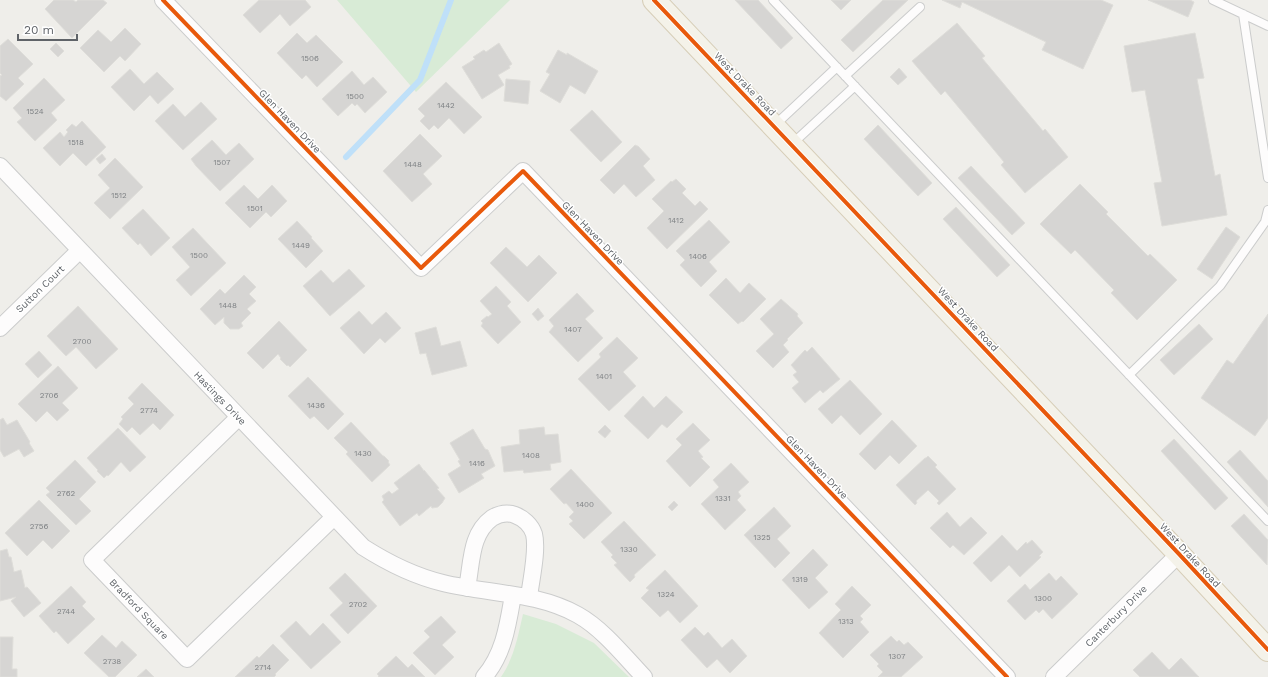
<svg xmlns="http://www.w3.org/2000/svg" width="1268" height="677" font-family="'Work Sans',sans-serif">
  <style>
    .green { fill: #d8ebd6 }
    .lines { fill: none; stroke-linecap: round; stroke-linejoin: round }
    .stream { stroke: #bfe0f9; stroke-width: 6 }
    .building { fill: #d6d5d3; stroke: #deddd9 }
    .service-casing { stroke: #cbcccc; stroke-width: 10 }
    .minor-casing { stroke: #cbcccc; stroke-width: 18 }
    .primary-casing { stroke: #d7ceb8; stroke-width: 24 }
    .service { stroke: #fdfcfc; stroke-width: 8 }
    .minor { stroke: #fdfcfc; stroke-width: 16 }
    .primary { stroke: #f4f2e9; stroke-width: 22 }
    .cycleway-casing { stroke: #fff; stroke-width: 6 }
    .cycleway { stroke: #e8590c; stroke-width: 4 }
    .labels { text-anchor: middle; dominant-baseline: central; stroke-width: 3; stroke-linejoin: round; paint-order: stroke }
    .number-label { font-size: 8px; fill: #7e8184 }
    .street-label { font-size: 10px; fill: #5f6368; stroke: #fff }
  </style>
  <rect width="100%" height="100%" fill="#efeeea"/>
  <path class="green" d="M337 0H510L416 92Z
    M523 614 556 624 594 643 629 677H501C514 658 518 636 523 614Z"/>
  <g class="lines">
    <path class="stream" d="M346 157 420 80 451 0"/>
  </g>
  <path class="building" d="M54 0H73L76 2 78 0H103L107 3 72 38 45 9Z
    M259 0H305L311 7 290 26 280 14 260 33 243 15Z
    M735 0H758L793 38 781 49Z
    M831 0H851L841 10Z
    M883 0H908L853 52 841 40Z
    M942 0H1101L1113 5 1083 69 1042 50 1046 42 962 2 960 8Z
    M1148 0H1190L1194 2 1188 17Z
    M957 23 985 56 982 58 1043 131 1045 129 1068 157 1025 193 1001 165 1004 162 945 91 941 95 912 61Z
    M125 28 141 44 125 61 120 56 104 72 80 48 98 30 111 42Z
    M297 33 307 43 316 35 343 62 317 87 306 75 302 79 277 53Z
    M1195 33 1204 78 1197 79 1215 176 1220 174 1227 215 1162 226 1154 183 1162 182 1145 90 1132 92 1124 46Z
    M8 39 33 64 18 78 24 84 6 101 0 96V76L2 75 0 73V46Z
    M56 43 64 51 58 57 50 49Z
    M499 43 512 64 509 66 510 68 498 75 504 85 482 99 462 67 475 59 473 57 484 50 486 52Z
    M558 50 567 55V53L598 71 585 94 570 85 560 103 540 91 550 74 546 72Z
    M899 68 907 77 898 85 890 77Z
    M130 69 144 84 157 72 174 89 158 104 150 95 134 111 111 87Z
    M352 71 364 85 373 77 387 92 365 113 357 104 355 106 352 103 338 116 322 99Z
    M44 78 65 100 51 113 57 120 35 141 17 122 22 118 13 108Z
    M506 79 530 81 528 104 504 101Z
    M446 82 482 117 464 134 449 118 438 129 434 125 429 130 420 121 425 116 418 109Z
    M201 102 217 119 183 150 155 121 173 104 185 117Z
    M592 110 622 142 601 162 570 130Z
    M82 121 106 147 86 166 73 153 60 166 43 148 60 132 64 137 68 132 66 130 72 124 76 127Z
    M878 125 932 183 918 196 864 139Z
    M420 134 442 156 423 174 432 184 412 202 383 171Z
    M212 140 226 155 239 143 254 159 220 191 196 166 191 159Z
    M635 145 637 146H638L650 159 643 166 655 180 636 197 624 184 614 194 600 180Z
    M102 154 106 159 100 164 96 159Z
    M115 158 143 187 110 219 94 203 110 188 98 175Z
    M971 166 1025 223 1012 235 958 178Z
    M676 179 686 189 682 193 695 206 700 201 708 209 667 249 647 228 664 211 652 199 671 181 672 182Z
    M1080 184 1108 212 1106 214 1148 256 1150 254 1177 280 1137 320 1111 293 1114 290 1075 250 1071 254 1040 224Z
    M244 185 258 199 272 185 287 201 271 217 266 212 250 228 225 203Z
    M956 207 1010 265 997 277 943 219Z
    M143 209 170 238 151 256 140 243 138 245 122 228Z
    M709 220 730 242 709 262 717 271 701 287 680 265 685 260 676 251Z
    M297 221 312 237 311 238 323 251 306 268 278 239Z
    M1226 227 1240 237 1212 279 1197 269Z
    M193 228 226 263 191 296 176 280 190 267 172 247Z
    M506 247 527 267 539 255 557 273 528 302 490 263Z
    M349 269 365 286 330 316 303 286 321 270 333 283Z
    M244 275 256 287 249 294 256 301 247 309 251 313 241 323 243 326 239 329H230L224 323V317L215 325 200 309 220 289 225 294Z
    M726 278 740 293 749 283 766 299 743 322 742 321 738 324 709 295Z
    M496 286 511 302 507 306 521 322 498 344 481 326 483 323 481 321 487 316 488 317 492 314 480 301Z
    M577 293 594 311 585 319 603 338 578 362 549 332 554 326 549 320Z
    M781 299 798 314 797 316 803 323 787 339 788 340 783 345 789 352 773 368 756 351 774 334 760 319Z
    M78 306 118 349 96 369 76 347 66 356 47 336Z
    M538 308 544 316 538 321 532 314Z
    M359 311 372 325 386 312 401 328 385 343 380 338 364 354 340 328Z
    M1268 314V418L1255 436 1201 398 1227 360 1233 364Z
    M279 321 307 350 290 367 288 365 287 366 280 359 281 358 278 354 263 369 247 353Z
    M1199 324 1213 339 1174 375 1160 360Z
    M436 327 441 346 460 341 467 366 432 375 426 353 420 354 415 333Z
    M617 337 638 358 623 372 636 386 609 411 578 379 601 357 599 354Z
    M812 347 840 379 823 393 820 390 805 403 792 388 799 382 793 375 797 372 791 365 805 350 807 352Z
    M39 351 52 365 38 378 25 364Z
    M58 366 78 388 62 403 69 410 57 421 47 411 36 422 18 404Z
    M308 377 344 414 328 430 314 416 310 419 288 396Z
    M850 380 882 414 860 435 841 415 832 424 818 409Z
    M142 383 174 415 160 430 153 423 140 435 132 427 127 432 119 424 123 419 121 417 134 404 128 398Z
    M643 396 654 408 666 396 683 412 667 428 662 424 648 439 624 416Z
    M3 418 7 425 17 420 30 442 29 443 34 451 24 457 19 449 4 457 0 450V420Z
    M892 420 917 446 899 464 890 455 875 470 859 454Z
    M351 422 383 456H384L389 461 388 462 390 465 372 482 346 454 348 452 334 438Z
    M693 423 710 440 698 451 703 457 701 458 710 467 690 487 666 461 682 445 676 439Z
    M605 425 611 431 605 438 598 432Z
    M544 427 545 435 558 434 561 462 550 464 551 470 524 473 523 470 504 472 501 447 520 444 519 430Z
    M118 428 146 457 130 472 121 462 108 476 107 475 104 478 97 471 98 470 87 458Z
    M473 429 485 449 488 450 495 466 481 474 484 478 459 493 448 474 461 466 458 461 460 460 450 443Z
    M1174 439 1228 498 1215 510 1161 451Z
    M1240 450 1268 481V507L1227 462Z
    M928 456 937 465 935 467 956 489 939 505 937 503 939 501 928 490 916 501 917 503 915 505 896 485 925 458H926Z
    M75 460 96 482 79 499 91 511 76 525 46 495 50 492 46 488Z
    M731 463 749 482 738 492 741 496 737 500 746 510 725 530 701 504 719 487 713 480Z
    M419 464 424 471V470L439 488 437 489 445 498 442 503 438 507 432 508 431 506 419 516 417 513 400 526 382 502 384 500 382 496 389 491 392 494 399 489 394 483Z
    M571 469 612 513 584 539 569 524 573 521 569 517 574 512 566 503 564 504 550 489Z
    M39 500 70 531 52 549 43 540 27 556 5 533Z
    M674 501 678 505 672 511 668 507Z
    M774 507 791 526 777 539 790 553 775 568 744 535Z
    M947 512 960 527 971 517 987 533 964 555 953 545 950 548 930 528Z
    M1244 514 1268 540 1267 565 1231 526Z
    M624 521 656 555 634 575 635 577 630 582 614 565 617 563 611 557 613 555 601 542Z
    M1002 535 1017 551 1026 542 1027 544 1032 540 1043 552 1039 556 1041 557 1020 577 1009 565 991 582 973 563Z
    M7 549 9 557H11L14 572 21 570 25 588 27 587 41 603 24 617 11 601 16 597 0 601V551Z
    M813 549 828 565 815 578 828 592 809 609 782 580Z
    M665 570 698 606 680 623 668 610 660 617 641 598 649 590 646 588Z
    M345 573 377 606 348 634 330 615 343 603 329 588Z
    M1049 573 1056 581 1061 576 1078 594 1052 619 1043 609 1039 613 1036 610 1025 620 1007 601 1025 584 1030 590Z
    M71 586 86 602 82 606 95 619 68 644 56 631 54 633 39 616Z
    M852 586 871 605 860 616 863 619 860 622 869 632 843 658 819 633 841 610 835 604Z
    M441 616 456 632 442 645 454 657 435 675 413 653 430 637 424 631Z
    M296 621 310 636 323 623 341 642 311 669 280 636Z
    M695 627 704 636 708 632 722 648 732 639 747 656 730 673 717 659 707 668 681 640Z
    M102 635 116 648 122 641 137 655 115 677H109L84 653Z
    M891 636 897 642 899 640 904 645 908 642 923 657 901 677H878L883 672 877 666 879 664 870 655Z
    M0 637H13L12 669H17V677H0Z
    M273 644 289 660 275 674 276 675 274 677H235L257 656 259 658Z
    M1152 652 1169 670 1181 658 1199 677H1140L1133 670Z
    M396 656 408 668 412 664 425 677H378L379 676 377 674Z
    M146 669 154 677H137Z"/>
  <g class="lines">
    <g class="service-casing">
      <path id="service" d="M773 0 1268 521
        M1213 0 1268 26
        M1243 14 1268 178
        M845 76 920 7
        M775 125 837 67
        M792 144 855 86
        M1129 375 1220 286 1265 222 1268 210"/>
    </g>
    <g class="minor-casing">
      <path id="minor" d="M163 0 421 268 523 171 1007 677
        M0 166 363 547C388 563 414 576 443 583 488 594 537 592 578 615 603 629 625 657 644 677
        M0 328 80 250
        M239 417 92 560 187 659 334 517
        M467 588C472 563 470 534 492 518 499 514 507 512 515 515 523 518 531 525 534 534 538 550 531 580 529 597
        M484 677C504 654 508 624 513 595
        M1054 677 1179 554"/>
    </g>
    <g class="primary-casing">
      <path id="primary" d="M654 0 1179 554 1268 650"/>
    </g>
    <use href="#service" class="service"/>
    <use href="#minor" class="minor"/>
    <use href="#primary" class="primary"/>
    <g class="cycleway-casing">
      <path id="cycleway" d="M163 0 421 268 523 171 1007 677
        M654 0 1179 554 1268 650"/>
    </g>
    <use href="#cycleway" class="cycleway"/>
  </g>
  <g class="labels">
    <g class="number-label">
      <text x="310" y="58">1506</text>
      <text x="355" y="96">1500</text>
      <text x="446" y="105">1442</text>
      <text x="35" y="111">1524</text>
      <text x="76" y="142">1518</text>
      <text x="222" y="162">1507</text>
      <text x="413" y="164">1448</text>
      <text x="119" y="195">1512</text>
      <text x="255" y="208">1501</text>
      <text x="676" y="220">1412</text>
      <text x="301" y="245">1449</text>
      <text x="199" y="255">1500</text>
      <text x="698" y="256">1406</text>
      <text x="228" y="305">1448</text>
      <text x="573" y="329">1407</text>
      <text x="82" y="341">2700</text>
      <text x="604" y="376">1401</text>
      <text x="49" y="395">2706</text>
      <text x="316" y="405">1436</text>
      <text x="149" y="410">2774</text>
      <text x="363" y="453">1430</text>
      <text x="531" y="455">1408</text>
      <text x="477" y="463">1416</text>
      <text x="66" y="493">2762</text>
      <text x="723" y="498">1331</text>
      <text x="585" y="504">1400</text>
      <text x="39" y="526">2756</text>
      <text x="762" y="537">1325</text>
      <text x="629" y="549">1330</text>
      <text x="800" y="579">1319</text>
      <text x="666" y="594">1324</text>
      <text x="1043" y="598">1300</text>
      <text x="358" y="604">2702</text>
      <text x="66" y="611">2744</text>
      <text x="846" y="621">1313</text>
      <text x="897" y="656">1307</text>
      <text x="112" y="661">2738</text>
      <text x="263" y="667">2714</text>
    </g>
    <g class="street-label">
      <text transform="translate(745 84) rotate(46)">West Drake Road</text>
      <text transform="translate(290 121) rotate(46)">Glen Haven Drive</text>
      <text transform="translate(593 233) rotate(46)">Glen Haven Drive</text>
      <text transform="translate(40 289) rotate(-44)">Sutton Court</text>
      <text transform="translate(968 319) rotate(47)">West Drake Road</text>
      <text transform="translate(220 398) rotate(46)">Hastings Drive</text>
      <text transform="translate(817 467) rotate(46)">Glen Haven Drive</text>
      <text transform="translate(1190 555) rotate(47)">West Drake Road</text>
      <text transform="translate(139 609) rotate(46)">Bradford Square</text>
      <text transform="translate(1116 616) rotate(-45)">Canterbury Drive</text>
    </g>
  </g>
  <path d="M18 34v6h59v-6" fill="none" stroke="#5f6368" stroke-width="2"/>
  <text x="24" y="34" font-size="12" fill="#5f6368" stroke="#ffffff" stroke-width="3" paint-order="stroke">20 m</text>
</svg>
